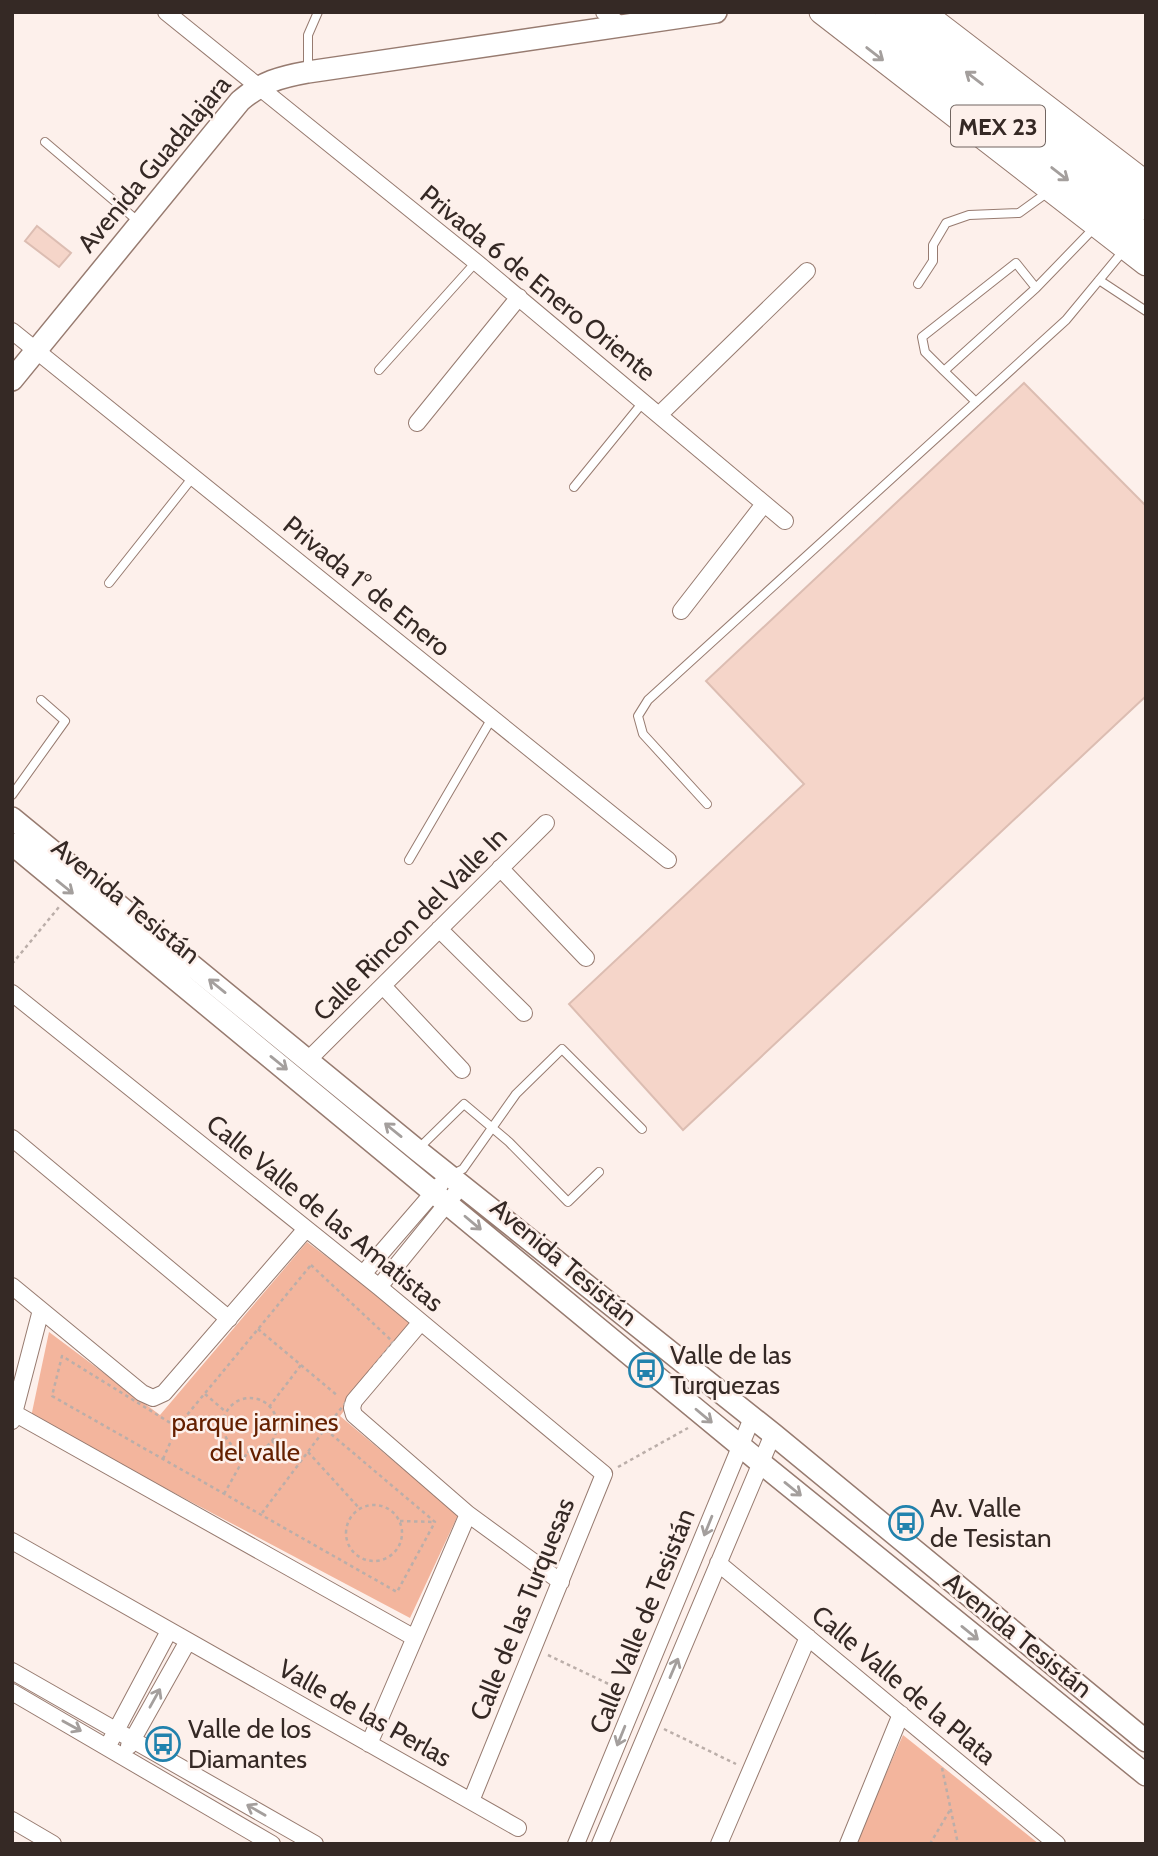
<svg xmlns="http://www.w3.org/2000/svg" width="1158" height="1856" font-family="Cabin,sans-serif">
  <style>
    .green { fill: #f3b59d }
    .building { fill: #f5d5c9; stroke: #dcbdb2; stroke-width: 2 }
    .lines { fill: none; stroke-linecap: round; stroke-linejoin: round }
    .service-casing { stroke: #977b70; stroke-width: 10 }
    .minor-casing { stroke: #977b70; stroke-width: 18 }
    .tertiary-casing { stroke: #977b70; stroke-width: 24 }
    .secondary-casing { stroke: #977b70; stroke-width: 25 }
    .primary-casing { stroke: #977b70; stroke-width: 29 }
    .path { stroke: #bbaea9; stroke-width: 2.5; stroke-dasharray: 3.5 3.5; stroke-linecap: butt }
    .service { stroke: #fff; stroke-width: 8 }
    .minor { stroke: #fff; stroke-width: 16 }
    .tertiary { stroke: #fff; stroke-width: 21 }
    .secondary { stroke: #fff; stroke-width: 23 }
    .primary { stroke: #fff; stroke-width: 26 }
    .oneway { stroke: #a49f9d }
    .labels { text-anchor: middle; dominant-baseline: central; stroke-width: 5; stroke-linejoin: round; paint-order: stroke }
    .shield { fill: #fdf0eb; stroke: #716560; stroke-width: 2 }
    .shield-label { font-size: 24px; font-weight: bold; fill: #352925 }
    .street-label { font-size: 26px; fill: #352925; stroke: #fdf0eb }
    .poi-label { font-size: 26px; fill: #352925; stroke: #fdf0eb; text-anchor: start }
    .park-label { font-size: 26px; fill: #652000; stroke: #fdf0eb }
  </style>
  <rect width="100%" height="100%" fill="#fdf0eb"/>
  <path class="green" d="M307 1242 414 1322 340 1416 458 1515 410 1618 31 1417 49 1332 160 1415Z
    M903 1735 1039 1844H855Z"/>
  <path class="building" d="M37 226 71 253 59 267 25 241Z
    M1024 383 1146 506V696L683 1130 569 1004 804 784 706 681Z"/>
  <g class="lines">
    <g class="service-casing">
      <path id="service" d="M308 72V35L318 12
        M45 142 139 222
        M1099 280 1146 311
        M918 284 933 261V245L946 223 969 215 1019 213 1048 192
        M1036 288 1016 263 922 337 925 352 944 371 1036 288 1096 226
        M379 370 476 262
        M944 371 976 402
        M574 487 644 401
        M109 583 193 477
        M12 795 65 721 41 700
        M707 804 643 734 638 716 648 700 1066 320 1124 250
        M409 860 492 718
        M417 1150 464 1104 509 1142 568 1202 599 1172
        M453 1174 463 1169 516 1094 562 1049 642 1129"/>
    </g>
    <g class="minor-casing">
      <path id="minor" d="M166 12 476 262 785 521
        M604 12 620 25
        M12 331 668 860
        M660 414 807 271
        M417 423 519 297
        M681 611 764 504
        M500 868 586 958
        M439 929 524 1013
        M383 986 462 1070
        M12 993 379 1287 604 1474 471 1801
        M308 1060 546 823
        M12 1138 229 1319
        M363 1274 440 1185
        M12 1286 142 1393 153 1398 164 1393 306 1229
        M379 1287 462 1185
        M421 1322 354 1401 352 1408 354 1415 468 1514 561 1582
        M14 1413 413 1637
        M12 1421 41 1310
        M12 1541 518 1828
        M718 1563 1057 1844
        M12 1671 315 1844
        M12 1692 272 1844
        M111 1740 169 1631
        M369 1744 468 1514
        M129 1746 188 1641
        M12 1820 53 1844
        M576 1844 752 1418
        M600 1844 773 1434
        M719 1844 808 1637
        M848 1844 901 1714"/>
    </g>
    <g class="tertiary-casing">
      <path id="tertiary" d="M12 380 240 101C262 82 280 77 308 72L716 12
        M12 818 417 1150 773 1434 1146 1741
        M12 844 761 1463 1146 1775"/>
    </g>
    <g class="secondary-casing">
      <path id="secondary" d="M821 12 1146 264
        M923 12 1146 183"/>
    </g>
    <g class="primary-casing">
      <path id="primary" d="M851 12 1146 238
        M888 12 1146 207"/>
    </g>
    <path class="path" d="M12 964 59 907
      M311 1265 393 1342 325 1429 435 1522 397 1592 52 1396 62 1356 177 1427Z
      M258 1329 338 1396
      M205 1394 226 1412
      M223 1425a27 27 0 1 1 54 0a27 27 0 1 1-54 0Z
      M269 1407 301 1365
      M272 1441 298 1465
      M308 1452 360 1509
      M163 1459 177 1427
      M618 1467 688 1428
      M224 1494 248 1451
      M346 1533a28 28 0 1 1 56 0a28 28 0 1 1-56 0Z
      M262 1513 325 1429
      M400 1521 435 1522
      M548 1655 621 1690
      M664 1729 736 1764
      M942 1768 958 1844
      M930 1844 950 1810"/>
    <use href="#service" class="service"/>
    <use href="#minor" class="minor"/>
    <use href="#tertiary" class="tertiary"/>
    <use href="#secondary" class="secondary"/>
    <use href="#primary" class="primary"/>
  </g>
  <defs><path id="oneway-shaft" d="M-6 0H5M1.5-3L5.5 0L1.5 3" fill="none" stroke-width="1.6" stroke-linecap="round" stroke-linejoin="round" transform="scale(1.75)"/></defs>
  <g class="oneway">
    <use href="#oneway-shaft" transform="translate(875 54) rotate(38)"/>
    <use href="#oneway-shaft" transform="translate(974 78) rotate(-143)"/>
    <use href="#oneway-shaft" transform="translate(1060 174) rotate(38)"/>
    <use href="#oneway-shaft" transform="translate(65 887) rotate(39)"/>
    <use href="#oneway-shaft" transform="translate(217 986) rotate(-141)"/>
    <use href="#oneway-shaft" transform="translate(279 1063) rotate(39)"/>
    <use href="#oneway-shaft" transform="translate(393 1130) rotate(-141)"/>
    <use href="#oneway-shaft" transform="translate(473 1223) rotate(40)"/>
    <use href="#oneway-shaft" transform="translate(704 1416) rotate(40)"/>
    <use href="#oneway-shaft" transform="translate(793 1489) rotate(39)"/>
    <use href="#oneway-shaft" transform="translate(708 1526) rotate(112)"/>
    <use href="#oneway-shaft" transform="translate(970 1633) rotate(39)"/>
    <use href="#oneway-shaft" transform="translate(674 1668) rotate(-67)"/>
    <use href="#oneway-shaft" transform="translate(155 1698) rotate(-61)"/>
    <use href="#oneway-shaft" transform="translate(72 1726) rotate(29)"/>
    <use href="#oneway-shaft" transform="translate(621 1736) rotate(112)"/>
    <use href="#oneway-shaft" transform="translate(256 1810) rotate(-150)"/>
  </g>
  <defs>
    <g id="bus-ring" transform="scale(1.75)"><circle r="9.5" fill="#fdf0eb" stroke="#2182ad" stroke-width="1.5"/><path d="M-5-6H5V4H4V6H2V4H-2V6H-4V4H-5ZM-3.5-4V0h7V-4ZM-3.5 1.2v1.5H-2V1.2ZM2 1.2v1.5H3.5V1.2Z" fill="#2182ad"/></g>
  </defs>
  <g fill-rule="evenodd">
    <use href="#bus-ring" x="646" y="1370"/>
    <use href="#bus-ring" x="906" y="1523"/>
    <use href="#bus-ring" x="163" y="1744"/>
  </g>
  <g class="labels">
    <rect class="shield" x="951" y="105.5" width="94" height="41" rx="5"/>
    <g class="shield-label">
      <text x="998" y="126">MEX 23</text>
    </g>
    <g class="street-label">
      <text transform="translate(154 164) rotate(-50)">Avenida Guadalajara</text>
      <text transform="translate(538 283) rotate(39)">Privada 6 de Enero Oriente</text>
      <text transform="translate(367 586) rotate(39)">Privada 1° de Enero</text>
      <text transform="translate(126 901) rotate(39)">Avenida Tesistán</text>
      <text transform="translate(410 924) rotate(-45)">Calle Rincon del Valle In</text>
      <text transform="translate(325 1213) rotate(39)">Calle Valle de las Amatistas</text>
      <text transform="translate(564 1262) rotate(40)">Avenida Tesistán</text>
      <text transform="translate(522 1609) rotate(-68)">Calle de las Turquesas</text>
      <text transform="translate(642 1621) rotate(-68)">Calle Valle de Tesistán</text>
      <text transform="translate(1018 1635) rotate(39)">Avenida Tesistán</text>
      <text transform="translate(904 1685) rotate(40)">Calle Valle de la Plata</text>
      <text transform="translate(365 1713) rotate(29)">Valle de las Perlas</text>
    </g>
    <g class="poi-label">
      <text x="670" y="1355">Valle de las<tspan x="670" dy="30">Turquezas</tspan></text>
      <text x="930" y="1508">Av. Valle<tspan x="930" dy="30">de Tesistan</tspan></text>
      <text x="188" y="1729">Valle de los<tspan x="188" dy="30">Diamantes</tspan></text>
    </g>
    <g class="park-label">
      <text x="255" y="1422">parque jarnines<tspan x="255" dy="30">del valle</tspan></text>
    </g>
  </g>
  <rect width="1158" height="1856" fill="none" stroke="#352925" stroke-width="28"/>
</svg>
